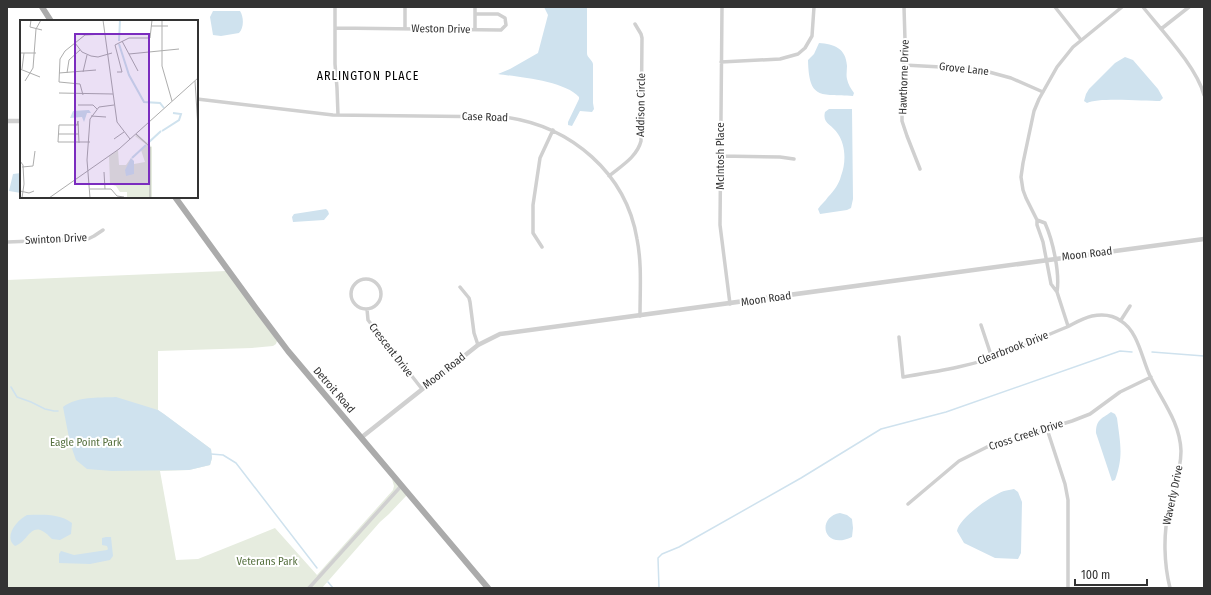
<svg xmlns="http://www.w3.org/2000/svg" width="1211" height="595" font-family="'Fira Sans Condensed',sans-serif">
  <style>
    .green { fill: #e6ecdf }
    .water { fill: #cfe2ee }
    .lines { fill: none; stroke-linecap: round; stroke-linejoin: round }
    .stream { stroke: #cfe2ee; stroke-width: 1.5 }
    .minor { stroke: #d0d0d0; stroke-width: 3.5 }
    .tertiary { stroke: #d0d0d0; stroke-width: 4.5 }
    .primary { stroke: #ababab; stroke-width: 6 }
    .labels { text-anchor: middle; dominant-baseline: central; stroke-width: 4; stroke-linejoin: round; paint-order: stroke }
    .street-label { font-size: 11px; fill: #333; stroke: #fff }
    .park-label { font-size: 11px; fill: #56703f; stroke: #fff }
    .neighbourhood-label { font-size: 12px; letter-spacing: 1px; fill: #000; stroke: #fff }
    .inset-river { fill: none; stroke: #cfe2ee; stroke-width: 2 }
    .inset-road { fill: none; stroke: #adadad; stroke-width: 1 }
    .view { fill: #7b2cbf; fill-opacity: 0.15; stroke: #7b2cbf; stroke-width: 2 }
    .inset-edge { fill: none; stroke: #333; stroke-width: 2 }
  </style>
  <rect width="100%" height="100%" fill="#fff"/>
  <path class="green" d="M226 271 277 341 276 344 273 346 252 348 158 351V410L211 449 212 458 210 465 189 470 160 471 176 560 198 559 275 528 317 575 393 490 394 486 392 479 407 495 389 514 380 522 322 588H7V280Z"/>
  <path class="water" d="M544 7H587V53C587 58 592 59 593 64V103L594 109 592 112 580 111 572 126 568 125V122L579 99V97C565 81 518 77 498 74L510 69 538 53 548 15Z
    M213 11H240C244 17 244 28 239 33L221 36 213 35 210 17Z
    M819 43C834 44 846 48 847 66 847 70 846 75 847 79 848 84 851 89 854 93L853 96C820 94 809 100 808 60L814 54Z
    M1125 57 1133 60 1158 89 1163 98 1160 101C1146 101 1097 97 1087 103L1084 101 1086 94 1089 89 1115 63Z
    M829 109H852L853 199 851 208 847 210 820 214 818 209C821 204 825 202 828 197 834 191 839 184 841 176 846 163 846 146 838 134 832 124 822 124 825 112Z
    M21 173V193L9 191 13 174Z
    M326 209 328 211 329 214 324 220 293 222 292 217 294 214Z
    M116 397 158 410 164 414 211 449 212 458 210 465 189 470 112 471 87 469 76 460 70 443 63 407C78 396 97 398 116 397Z
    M1111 412 1115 414 1117 418C1120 442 1124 456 1115 480L1112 481 1096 433C1096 420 1101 419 1111 412Z
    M1014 489 1018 492 1022 502 1021 553 1018 559 995 558 964 543 957 531C959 518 992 495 1004 491 1007 490 1011 490 1014 489Z
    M840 513 847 515 852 519 853 528 852 537C823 551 816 517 840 513Z
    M27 515C43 515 58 513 72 523L71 534 60 540 52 539C31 516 30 541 15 546 3 537 17 520 27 515Z
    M106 537H111L113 556 110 560 90 564 59 563V554L61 551 74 555 107 550 108 549 107 546 102 545V538Z"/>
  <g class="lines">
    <path class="stream" d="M1152 352 1204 356
      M11 387 17 397 31 402 45 409 54 411H58
      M211 454 223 455 236 463 317 568
      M328 582 333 588
      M659 588 658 558 662 554 679 547 801 478 881 429 946 412 1120 351 1132 352"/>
    <path class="minor" d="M335 7V64L337 88 338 115
      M722 7 720 225 730 304
      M904 7 905 40 902 102V121L907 136 920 169
      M1055 7 1081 40
      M1143 7C1162 31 1196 66 1204 95
      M335 28 501 30 506 25 505 18 498 14H475
      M405 29V7
      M1161 29 1189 7
      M475 30V7
      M721 62 780 59 798 54 805 48 812 36 814 7
      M904 65 978 69 1011 78 1043 92
      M197 99 333 115 505 117C571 126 626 173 637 239 642 264 640 290 640 316
      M720 156 780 157 794 159
      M609 176C621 166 637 157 641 141L642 38 641 34 635 24
      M1037 220 1045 223C1053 241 1060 273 1057 292
      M7 242 88 239 94 236 103 230
      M542 247 533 233V205L540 158 553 130
      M351 294a15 15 0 1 1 30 0a15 15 0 1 1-30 0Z
      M460 287 469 298 470 302 474 333 478 345
      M367 309 368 320 422 389
      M1121 320 1130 306
      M981 325 992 358
      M1068 326 1057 292 1051 284 1043 242 1037 225V220L1026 198 1023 190 1021 177 1023 163 1034 111 1039 99 1057 67 1073 47 1122 7
      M899 337 903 377C940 371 973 366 1008 352 1028 344 1047 335 1067 327 1075 323 1083 318 1092 316 1102 314 1113 315 1121 321 1138 331 1142 359 1150 376 1162 401 1180 422 1181 451 1181 472 1173 490 1169 510 1163 534 1164 564 1170 588
      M1047 429 1065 484 1068 500V588
      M908 504 959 461 987 447 1072 421 1090 414 1120 392 1151 377
      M309 588 402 485"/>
    <path class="tertiary" d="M7 121H21
      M362 437 478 345 500 334 1204 239"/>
    <path class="primary" d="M42 7 51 21
      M175 197 255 307 288 351 488 588"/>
  </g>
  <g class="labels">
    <g class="street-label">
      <text transform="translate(441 29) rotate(1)">Weston Drive</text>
      <text transform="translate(964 69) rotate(6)">Grove Lane</text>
      <text transform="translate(904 77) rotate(-88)">Hawthorne Drive</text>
      <text transform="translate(641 105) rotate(-89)">Addison Circle</text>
      <text transform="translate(485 117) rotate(2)">Case Road</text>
      <text transform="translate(720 156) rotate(-90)">McIntosh Place</text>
      <text transform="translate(56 239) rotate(-3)">Swinton Drive</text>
      <text transform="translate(1087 254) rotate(-7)">Moon Road</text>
      <text transform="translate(766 299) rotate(-8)">Moon Road</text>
      <text transform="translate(1013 348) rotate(-21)">Clearbrook Drive</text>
      <text transform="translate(391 350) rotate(52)">Crescent Drive</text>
      <text transform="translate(444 371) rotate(-38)">Moon Road</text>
      <text transform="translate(334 390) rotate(49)">Detroit Road</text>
      <text transform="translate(1026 435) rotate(-18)">Cross Creek Drive</text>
      <text transform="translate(1173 495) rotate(-78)">Waverly Drive</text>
    </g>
    <g class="park-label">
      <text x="86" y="442">Eagle Point Park</text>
      <text x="267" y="561">Veterans Park</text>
    </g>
    <g class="neighbourhood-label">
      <text x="368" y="76">ARLINGTON PLACE</text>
    </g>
  </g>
  <g transform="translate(20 20)">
    <rect width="178" height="178" fill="#fff"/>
    <path d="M117 114 132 127V178H107V172H100L96 166 90 164 89 136 98 130 99 145H106L111 138 114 144 125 142 121 130 127 125 115 116Z" fill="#e6ecdf"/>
    <path d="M69 90 71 93H67L64 102 62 97 50 98 53 91ZM111 138 114 141V154L106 156 105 150Z" fill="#cfe2ee"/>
    <path class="inset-river" d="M0 15V31M99 21 100 0M99 24 109 55 124 82 140 83 144 88M142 111 159 100 161 94 153 93M128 123 141 111M112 138 126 125"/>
    <path class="inset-road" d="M11 0 10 7 22 10M83 0 97 102 110 119M142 0V46L152 81M131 6H148M130 18 132 0M102 21 118 51M55 23 62 32 71 36 78 37 92 33M95 25 109 18H130M95 25 102 52H97M0 33H16M109 34 159 29M0 49 20 57M2 49 4 33M63 52 67 35M39 53 76 50M47 53 49 40 60 30M5 61 13 48 16 9 21 0M175 61 178 108M39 73 93 74M63 75 60 64 39 62 40 39 45 31 65 15 85 14M58 85H73L77 89M71 96 86 97M57 105 58 101 59 123M59 105H39L38 122H70M38 114H59M116 114 130 127V178M94 119 104 112M0 141 3 145 4 164 2 178M2 147 13 146 15 131M84 152 85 169M70 169H91L97 176 104 177M0 171 9 173 14 171M29 178 99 129 178 58M70 178 67 140 70 99 79 87 94 85"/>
    <path class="view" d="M55 14H129V164H55Z"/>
    <rect width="178" height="178" class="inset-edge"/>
  </g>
  <rect width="1211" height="595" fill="none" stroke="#333333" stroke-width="16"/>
  <path d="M1075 579v6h72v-6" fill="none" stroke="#333333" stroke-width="2"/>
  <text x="1081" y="579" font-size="12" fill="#333333" stroke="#ffffff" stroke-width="3" paint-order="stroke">100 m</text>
</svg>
